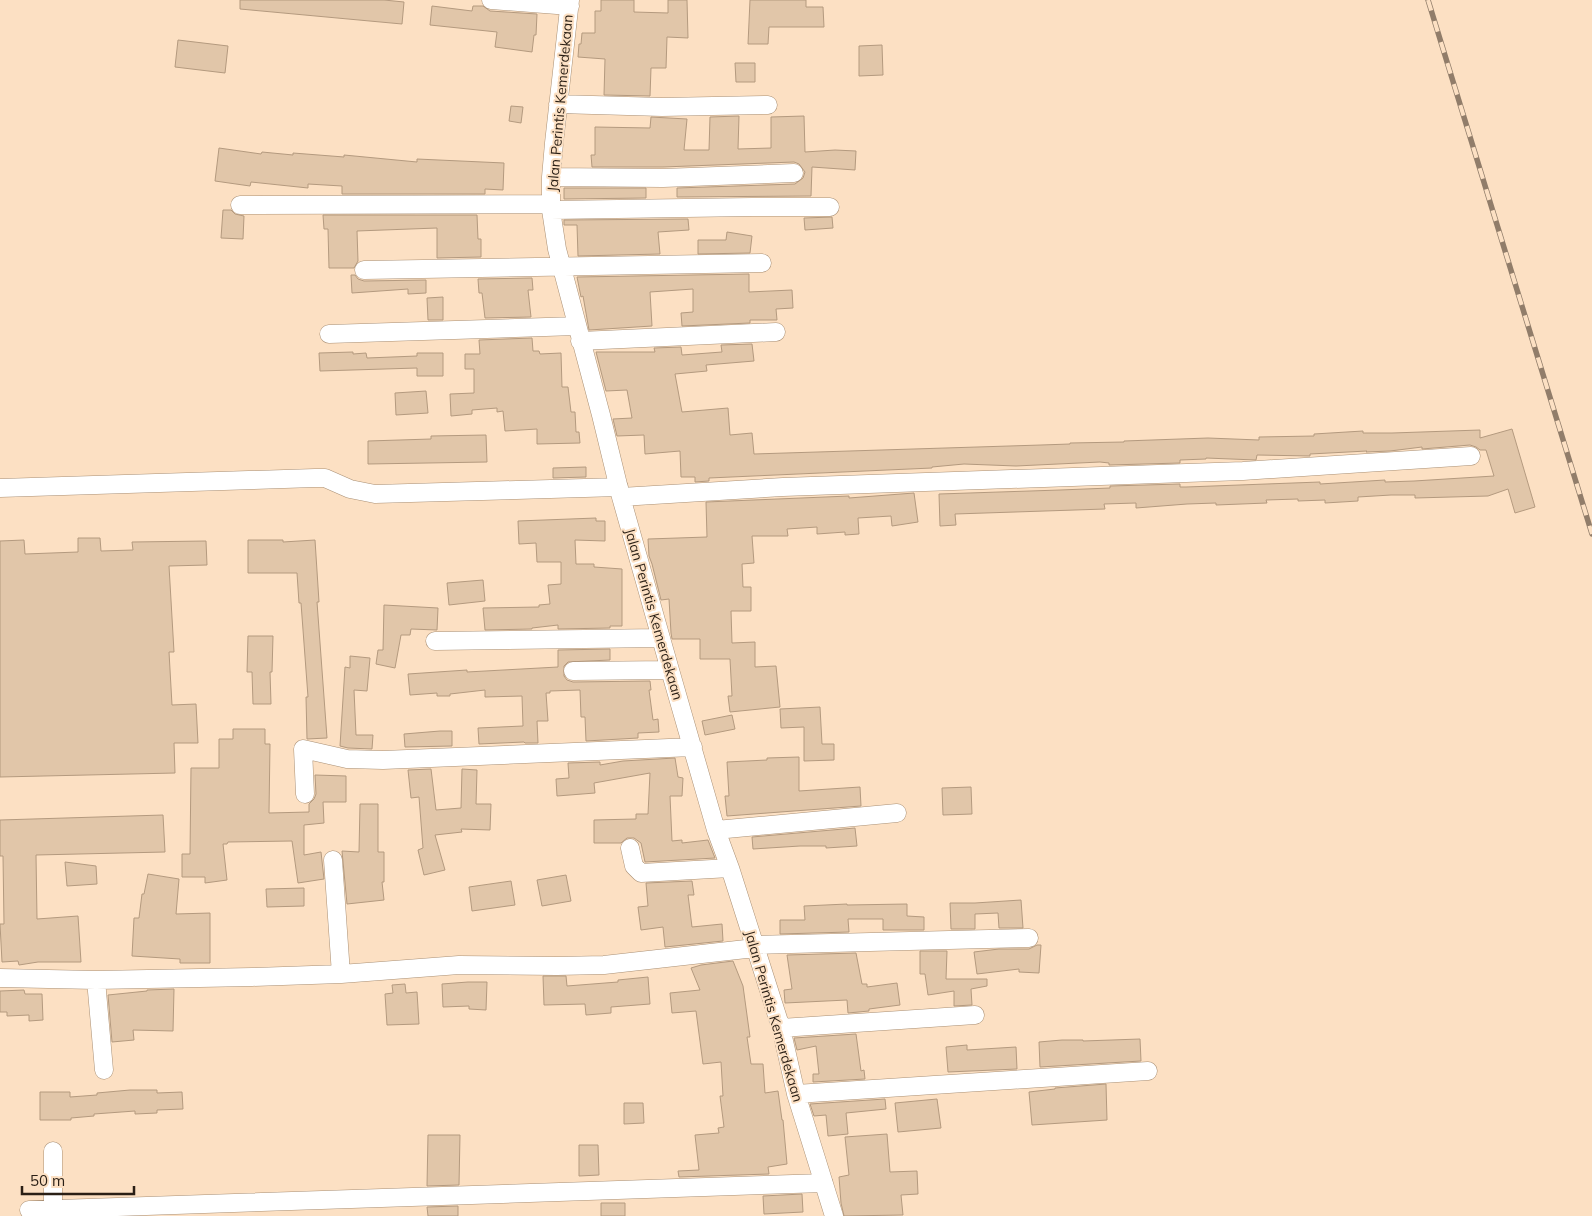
<svg xmlns="http://www.w3.org/2000/svg" width="1592" height="1216" font-family="Mulish,sans-serif">
  <style>
    .building { fill: #e1c6a9; stroke: #b49a7f }
    .lines { fill: none; stroke-linecap: round; stroke-linejoin: round }
    .minor-casing { stroke: #aa9075; stroke-width: 19 }
    .minor { stroke: #fff; stroke-width: 18 }
    .rail-casing { stroke: #917d6a; stroke-width: 5.5 }
    .rail { stroke: #fce0c3; stroke-width: 4; stroke-dasharray: 11; stroke-linecap: butt }
    .labels { text-anchor: middle; dominant-baseline: central; stroke-width: 4; stroke-linejoin: round; paint-order: stroke }
    .street-label { font-size: 14px; fill: #2a1f15; stroke: #fce0c3 }
  </style>
  <rect width="100%" height="100%" fill="#fce0c3"/>
  <path class="building" d="M240 0H384L404 2 402 24 240 9Z
    M601 0H634V12L668 13V0H687L688 38 667 37 666 68H651L650 96 604 95 605 59 578 57 579 44H581L582 33H595V11H601Z
    M750 0H806V7H823L824 27H769L768 44H748Z
    M432 6 472 11 473 6H483L490 11 537 14 536 35H534L532 52 495 47 497 32 430 25Z
    M178 40 228 46 225 73 175 67Z
    M882 45 883 75 859 76V46Z
    M735 63H755V82H736Z
    M511 106 523 107 521 123 509 121Z
    M739 116 738 149 771 148V117L804 116 805 152 835 150 856 151 855 170 812 167 811 196 677 197V188L795 184 803 178 805 172 799 164 794 162 663 167H592L591 155H595V127L650 128 651 117 687 119 684 150H709L710 117Z
    M219 148 261 154 262 152 293 155V153L344 157V155L417 162V159L504 163 503 190 485 189V194H342V186L308 184V188L251 182 250 186 215 181Z
    M564 188H646V198L564 199Z
    M223 210H231L235 214 244 216 243 239 221 238Z
    M323 215H477L478 239H481V257L437 258V228L357 231 358 261 354 268H329L328 229H324Z
    M832 217 833 228 805 230 804 218Z
    M688 219 689 230 658 232 660 254 578 256 577 225H564V220Z
    M727 232 752 236 750 253 698 254V240H726Z
    M749 274V292L792 290 793 308 776 309 777 320H750V323L682 326 681 313 693 312V289L650 292 652 326 589 330 583 296 581 297 577 277Z
    M351 275H355L358 279 364 281 426 280V293L408 294V289L352 293Z
    M532 278 533 290H528L531 317 485 318 482 293H479L478 279Z
    M443 297V320H428L427 298Z
    M532 338 533 351H539L540 354 561 353 562 387H568L571 412H575L576 432H579L580 443 537 444V429L505 431 503 411 497 412V408L472 410V414L451 416 450 394 474 393V369H465V354H480L479 340Z
    M752 344 754 361 706 365 707 371 675 374 682 412 728 408 730 435 752 433 754 454 1041 445 1070 444V443L1124 442V441L1208 438 1259 440V437L1314 436V434L1363 431V433H1392L1480 430V438L1512 429 1535 507 1515 513 1508 489 1488 496 1415 498V495H1391L1358 497V501L1325 503V500L1298 501V499L1266 500 1267 503 1216 505V503L1187 504 1136 508V503L1104 504 1105 509 955 514 956 525 940 526 939 494 1060 490 1110 488V486L1180 484V487H1186L1320 482V484L1385 480V482L1414 481 1494 476 1486 450H1480L1476 447 1470 445 1422 449V447L1390 451 1366 452 1367 451 1310 454V456L1257 455 1256 460 1206 458V459L1180 460V463L1109 465V463L1100 462 1016 466 964 464 932 467V468L709 478V481L695 482V477H681L680 451 645 454 644 435 617 436 613 419 632 418 627 390 606 391 596 352H655L654 348 681 347 682 355 722 352 721 345Z
    M353 352V354L366 353 367 358 417 356V353H443V376H417V368L320 371 319 353Z
    M426 391 428 413 396 415 395 393Z
    M486 435 487 462 368 464V441L431 439V436Z
    M586 467V477L553 478V468Z
    M914 493 918 522 892 526 891 516 858 518 859 534 845 535V532L817 534V527L787 529 788 536H752L754 563 742 564 743 587H751V611H731L732 643 755 642V667L776 666 780 707 730 712 728 696H732L730 659H700V639H672L671 633 669 599 661 600 652 564 649 556 648 539 707 537 706 502 849 496V498Z
    M596 518V521H605V541L575 540 576 564H594V567L622 569V626H610V628L558 629V625L532 628V629L485 630 483 608 539 607V605L550 604 548 585 561 584V562H537L536 543 519 544 518 521Z
    M78 538H100L101 551 133 550 132 542 206 541 207 565 169 566 174 652H169L172 705 196 704 198 743H174L175 773 0 777V541L24 540 25 554 78 552Z
    M248 540H283V542L315 540 319 602H317L327 738 307 739 306 697H308L301 603H299L297 573H248Z
    M483 580 485 601 449 605 447 583Z
    M384 605 438 608 437 630 411 629 410 635H401L395 668 376 664 378 650H383Z
    M248 636H273L272 672H270L271 704H253L252 672H247Z
    M610 649V660L568 662 564 666V676L567 680 573 682 650 681 651 690H649L653 720 658 719 659 732 638 733V738L586 741 585 717H581L580 690 550 691V693H546L548 721H537L538 743H525L524 742 479 744 478 728 523 726 522 696 485 697V690L450 694V696H437V693L410 695 408 674 467 670V672L558 667V650Z
    M350 656 370 658 367 691 354 690 356 735H373L372 749 348 748 340 746 345 667 350 668Z
    M820 707 822 744H834V760L804 761V727L781 728 780 709Z
    M732 715 735 729 705 735 702 721Z
    M233 729H265V744H270L269 813 309 812V804L314 799 316 794 315 775 346 776V802H323L324 823 304 825V855L321 852 324 879 298 883 292 841 228 842 227 844H223L227 880 205 883V877H182V854H190L191 768H219V739H233Z
    M440 731H452V746L405 747 404 734Z
    M799 757V791L860 787 861 806 727 816 725 796H729L727 762 767 760V758Z
    M675 758 678 777 683 778 682 796H670L672 841 682 840V843L708 840 715 858 645 862 641 843 634 838H627L621 843H594V820L636 819V814H648L650 773 594 783 595 793 557 796 556 779 569 778 568 763 600 762V765L623 761Z
    M431 769 436 810 461 808 462 769 477 770 476 804H491L490 830 461 829 462 832 435 835 445 870 424 875 418 850 423 848 419 797 411 798 408 770Z
    M971 787 972 814 943 815 942 788Z
    M360 804H378V852H384V882H382L384 900 347 904 342 851 359 852Z
    M163 815 165 852 36 855 37 919 78 916 81 962H38L19 965 18 961 2 962 0 924H4L3 856H0V820Z
    M855 828 857 846 826 848V846H800L753 849 752 837Z
    M65 862 96 866 97 884 67 886Z
    M148 874 179 879 176 914 210 913V963H180V959L132 956 134 918H139L142 894H144Z
    M566 875 571 901 542 906 537 880Z
    M511 881 515 905 472 911 469 887Z
    M692 881 694 895H688L692 927 722 924 723 941 665 947 663 927 641 930 638 907 648 906 646 883Z
    M304 888V906L267 907 266 889Z
    M1021 900 1023 928H999L998 913 975 914V929H951L950 903H975Z
    M847 904V905L907 904V916L924 917V930H883V919H848L849 932 780 934V920H805L804 906Z
    M1037 945H1041L1039 973 1019 972V969L977 974 974 952 999 949H1029Z
    M920 951H947L946 979H987V986L971 989 972 1005 954 1006V991L928 995 925 974H920Z
    M856 953 862 984H867V987L897 983 900 1005 869 1009V1011L848 1013 847 1000 785 1003 784 990 792 989 787 955Z
    M733 961 743 986 750 1037H747L751 1064H763L765 1093 778 1091 782 1120H783L787 1164 768 1167 769 1174 679 1177 678 1171 699 1170 695 1135 719 1133 718 1128 724 1127 720 1096H723L721 1062 703 1064 696 1011 672 1013 670 993 700 990 691 968 701 965Z
    M543 976H566L567 986 618 982V980L648 977 650 1004 611 1007V1013L586 1015 585 1004 544 1005Z
    M468 982H487L486 1010 469 1009V1006L443 1007 442 984Z
    M405 984 406 993 417 992 419 1024 387 1025 385 994 393 993 392 985Z
    M174 989 173 1031 133 1030 134 1040 112 1042 108 995 147 991V990Z
    M24 990 25 994H42L43 1020 29 1021V1015L7 1016V1012H0V991Z
    M856 1034 861 1071 864 1070 865 1079 813 1082V1074H819L816 1046 797 1050 794 1038Z
    M1140 1039 1141 1061 1040 1067 1039 1042 1062 1040H1083V1041Z
    M967 1045V1050L1016 1047 1017 1069 948 1072 946 1047Z
    M1106 1084 1107 1120 1032 1125 1029 1092 1055 1089V1088Z
    M130 1090H157V1093L182 1092 183 1109 157 1110V1113L135 1114V1111L94 1114V1116L71 1118V1120H40V1092H70V1097L97 1095V1093Z
    M885 1099 886 1109 846 1113 848 1134 828 1136 826 1115 814 1116 810 1104Z
    M937 1099 941 1128 898 1132 895 1103Z
    M624 1103H643L644 1123 624 1124Z
    M887 1134 890 1172 917 1171 918 1194 901 1195 903 1215 844 1216 841 1203 839 1177 849 1175 845 1137Z
    M428 1135H460L459 1185 427 1186Z
    M579 1145H598L599 1175 579 1176Z
    M802 1194 803 1212 764 1214 763 1196Z
    M601 1203H625V1216H601Z
    M458 1206V1216H428L427 1207Z"/>
  <g class="lines">
    <g class="minor-casing">
      <path id="minor" d="M491 0 570 6
        M570 0 554 143 551 177V210L557 249 601 415 621 497 670 670 716 830 730 868 781 1028 796 1094 834 1216
        M558 104 662 107 768 105
        M551 177 663 178 794 173
        M240 205 551 204
        M551 210 752 207H830
        M364 270 762 263
        M329 334 576 326
        M580 341 776 332
        M0 488 315 478H325L350 489 375 494 619 487
        M621 497 783 487 1243 471 1471 456
        M435 641 661 638
        M573 671 670 670
        M305 794 303 749 347 759 383 760 693 747
        M716 830 897 813
        M630 848 634 866 641 873 730 868
        M333 860 341 974
        M754 945 1029 938
        M0 978 96 980 252 977 341 974 459 965 557 966 604 965 755 948
        M96 980 104 1070
        M781 1028 975 1015
        M796 1094 1148 1071
        M53 1151V1216
        M29 1210 824 1183"/>
    </g>
    <use href="#minor" class="minor"/>
    <g class="rail-casing">
      <path id="rail" d="M1428 0 1592 534"/>
    </g>
    <use href="#rail" class="rail"/>
  </g>
  <g class="labels">
    <g class="street-label">
      <text transform="translate(560 103) rotate(-85)">Jalan Perintis Kemerdekaan</text>
      <text transform="translate(654 614) rotate(74)">Jalan Perintis Kemerdekaan</text>
      <text transform="translate(774 1016) rotate(74)">Jalan Perintis Kemerdekaan</text>
    </g>
  </g>
  <path d="M22 1186v8h112v-8" fill="none" stroke="#2a1f15" stroke-width="2.5"/>
  <text x="30" y="1186" font-size="15" fill="#2a1f15" stroke="#fce0c3" stroke-width="4" paint-order="stroke">50 m</text>
</svg>
